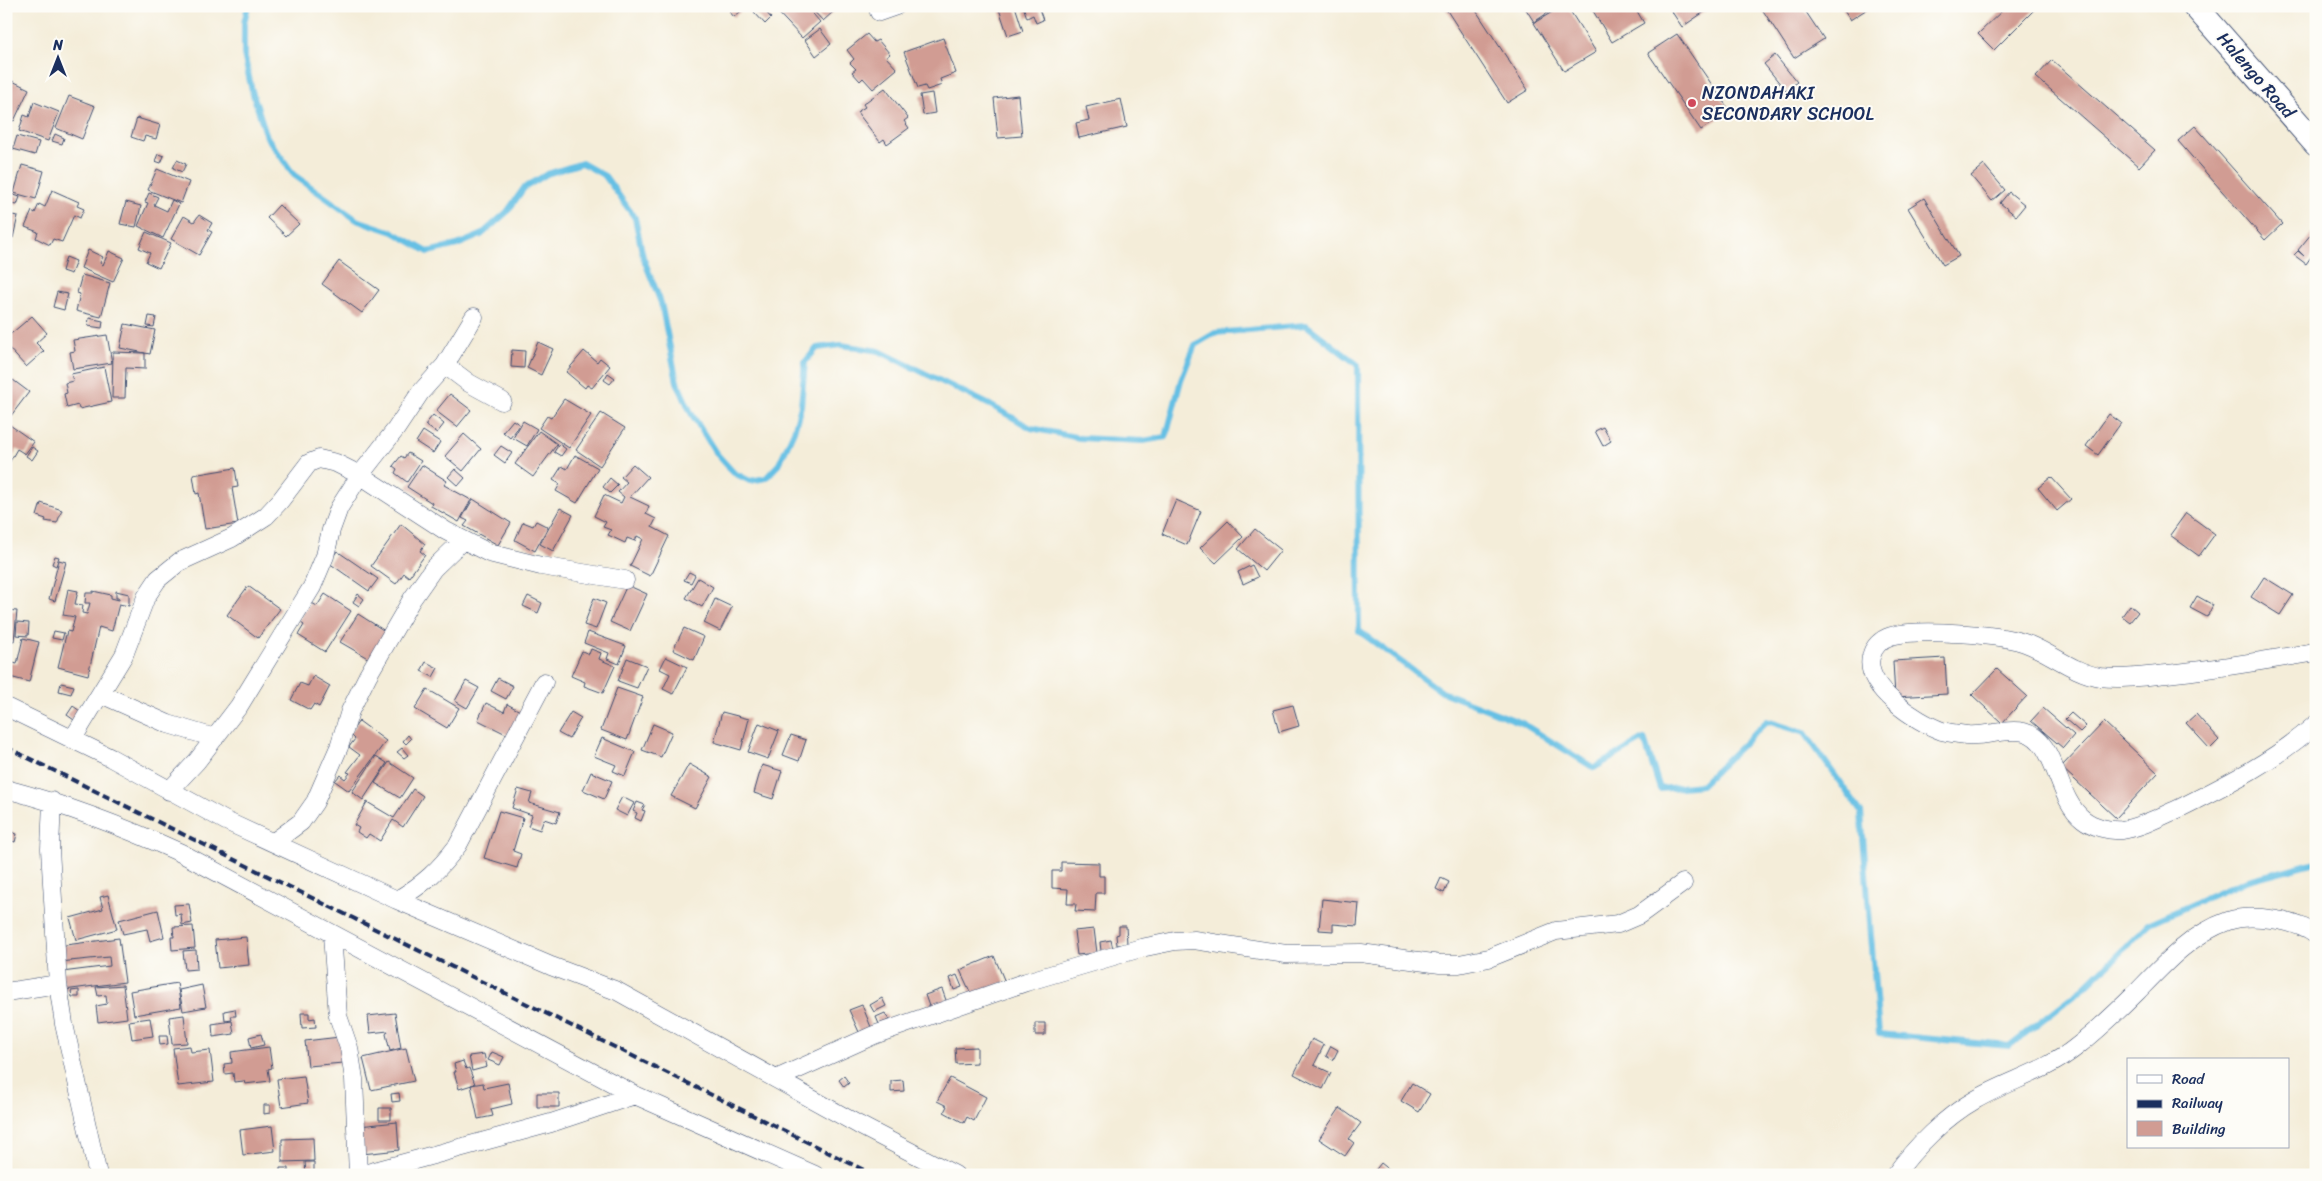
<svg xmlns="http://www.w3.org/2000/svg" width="2322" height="1181" font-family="Sriracha,sans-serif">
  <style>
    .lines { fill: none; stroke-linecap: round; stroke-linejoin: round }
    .stream { stroke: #66c0e4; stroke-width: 6 }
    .building { fill: #d19c93 }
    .street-casing { stroke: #3c4c70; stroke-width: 19 }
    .secondary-casing { stroke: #3c4c70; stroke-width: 26 }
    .street { stroke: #fff; stroke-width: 18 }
    .secondary { stroke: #fff; stroke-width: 24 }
    .rail { stroke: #1b2f5e; stroke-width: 4; stroke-dasharray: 8 4; stroke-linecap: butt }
    .poi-dot { fill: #d1495b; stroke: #fdfcf7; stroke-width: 2 }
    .labels { text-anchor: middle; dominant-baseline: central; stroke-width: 4; stroke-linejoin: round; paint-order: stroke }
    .street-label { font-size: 18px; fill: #1b2f5e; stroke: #fdfcf7 }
    .poi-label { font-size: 18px; fill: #1b2f5e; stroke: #fdfcf7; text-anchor: start }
  </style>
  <rect width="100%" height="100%" fill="#fdfcf7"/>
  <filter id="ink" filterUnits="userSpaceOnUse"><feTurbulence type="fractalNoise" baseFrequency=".02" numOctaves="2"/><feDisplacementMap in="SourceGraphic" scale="10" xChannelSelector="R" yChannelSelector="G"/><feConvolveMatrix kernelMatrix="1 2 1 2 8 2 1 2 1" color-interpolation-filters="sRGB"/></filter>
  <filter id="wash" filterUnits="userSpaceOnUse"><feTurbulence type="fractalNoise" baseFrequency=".0096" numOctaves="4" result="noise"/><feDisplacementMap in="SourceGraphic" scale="20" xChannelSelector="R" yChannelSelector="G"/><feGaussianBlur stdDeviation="1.12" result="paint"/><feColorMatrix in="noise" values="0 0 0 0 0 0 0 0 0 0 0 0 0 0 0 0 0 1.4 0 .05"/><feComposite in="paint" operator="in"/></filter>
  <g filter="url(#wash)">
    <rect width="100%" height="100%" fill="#f4edd9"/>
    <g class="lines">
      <path class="stream" d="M248 6 244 23V54L252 91 267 137 294 175 357 220 393 232 428 252 457 245 481 235 507 212 524 188 547 174 582 163 605 176 635 218 643 257 661 303 677 382 691 413 716 453 734 473 750 481 766 478 779 464 794 431 801 406 805 362 817 348 841 345 879 351 990 405 1031 428 1080 438 1143 441 1166 437 1181 380 1195 345 1215 333 1306 325 1358 365 1359 631 1442 692 1522 723 1594 768 1644 739 1660 789 1701 785 1767 721 1805 733 1861 812 1879 1034 2009 1046 2086 986 2150 923 2245 881 2316 862"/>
    </g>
    <g id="blocks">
      <path class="building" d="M734 6H747L734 17 729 11Z
        M761 6 771 18 765 24 754 12Z
        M772 6H806L820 22 802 38Z
        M809 6H830L834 11 823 21Z
        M998 6H1015L1023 31 1008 36Z
        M1023 6H1038L1043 20 1036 23 1033 15 1027 18Z
        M1444 6H1473L1528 90 1507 103Z
        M1524 6H1558L1534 22Z
        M1562 6H1567L1596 52 1564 71 1534 23Z
        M1590 6H1634L1644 23 1612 42Z
        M1668 6H1713L1682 27Z
        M1760 6H1802L1824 39 1794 58Z
        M1841 6H1872L1850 20Z
        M2007 6H2038L1994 50 1978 34Z
        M820 29 831 44 816 56 805 40Z
        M867 34 874 42 878 40 890 54 886 57 897 69 873 89 863 78 860 81 852 72 856 69 850 63 854 59 847 50Z
        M1677 34 1730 111 1701 130 1648 53Z
        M943 38 956 73 940 79 942 85 927 90 925 86 918 88 904 52Z
        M1775 55 1797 82 1786 91 1764 64Z
        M2052 60 2155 150 2139 167 2036 77Z
        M6 78 29 89 14 121 6 118Z
        M885 88 908 118 904 121 909 128 887 144 884 139 880 142 857 112 865 107 863 104Z
        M932 93 935 113 923 115 920 95Z
        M1018 95 1022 136 998 138 994 98Z
        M69 96 95 106 82 139 56 128Z
        M1121 99 1127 127 1079 138 1076 123 1089 120 1086 107Z
        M34 102 59 112 48 141 19 131 24 115 29 117Z
        M137 118 160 125 156 139 145 136 143 141 131 137Z
        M2195 126 2282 224 2265 240 2178 141Z
        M55 134 64 138 62 144 52 141Z
        M17 136 39 142 35 155 13 149Z
        M6 140H10L7 161H6Z
        M158 154 164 156 161 163 155 161Z
        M177 160 186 164 182 172 173 168Z
        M22 165 44 171 36 199 14 193Z
        M1984 165 2005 190 1992 201 1971 176Z
        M157 169 189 182 181 203 148 190Z
        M52 190 79 202 77 206 84 209 80 218 74 215 62 242 53 239 50 245 36 238 38 232 25 227 32 211 35 213 39 204 45 207Z
        M2009 192 2025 205 2016 216 2000 203Z
        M149 193 158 197 154 205 167 211 172 200 179 204 163 238 138 226 148 203 145 202Z
        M11 194 20 197 17 205 8 203Z
        M1924 198 1959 256 1943 265 1908 208Z
        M126 202 141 206 136 227 120 224Z
        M279 205 299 224 286 236 267 218Z
        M6 214 18 216 13 238 6 236Z
        M199 215 212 223 208 230 212 232 199 255 171 239 184 216 194 222Z
        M2316 228V250L2306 264 2294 255 2298 251 2304 256 2298 250Z
        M146 232 171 243 159 268 146 262 150 253 139 248Z
        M88 250 103 257 100 263 103 265 109 251 124 258 113 282 81 268Z
        M66 257 76 261 71 274 62 271Z
        M339 261 379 290 362 313 322 284Z
        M82 275 110 283 101 317 76 311 80 294 77 293Z
        M57 292 68 294 64 310 53 307Z
        M32 316 47 333 36 343 44 351 26 367 6 345V338Z
        M149 316 156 317 154 327 147 326Z
        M89 318 103 321 102 328 88 326Z
        M125 324 155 330 150 354 120 348Z
        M107 335 112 363 73 369 70 352 75 351 73 340Z
        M538 342 553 349 541 375 527 368Z
        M512 350 525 351 524 368 511 367Z
        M584 351 597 362 600 358 610 366 592 388 587 385 585 388 566 372Z
        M113 352 145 353V369L126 368 125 398H112Z
        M104 367 111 402 79 409 78 405 67 408 64 394 67 393 65 383 73 381 71 374Z
        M608 373 615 378 610 384 604 380Z
        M13 380 29 392 10 417 6 414V398L11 392 7 388Z
        M450 394 471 410 457 427 436 411Z
        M564 399 591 415 569 448 539 428 547 416 551 418Z
        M601 413 625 428 600 466 576 450Z
        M2109 414 2121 423 2098 455 2086 446Z
        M433 415 444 424 437 433 425 425Z
        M513 420 520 425 510 438 503 432Z
        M523 421 537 429 527 446 513 438Z
        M7 423 34 442 25 454 17 449 9 463 6 462Z
        M1603 427 1611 441 1603 446 1595 431Z
        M423 431 440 442 433 453 416 442Z
        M539 431 557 444 533 477 515 464Z
        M464 434 481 449 463 471 445 456Z
        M559 444 566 449 561 456 554 452Z
        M501 446 512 453 505 463 494 455Z
        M32 447 38 451 32 460 26 456Z
        M408 453 421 461 407 482 395 473 397 469 393 466 401 456 404 458Z
        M575 455 598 468 577 503 556 491 560 484 553 480 562 466 567 469Z
        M633 464 648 477 630 497 649 506 646 514 656 519 652 527 669 536 650 576 630 566 643 539 637 536 635 541 627 538 625 543 608 535 611 530 603 527 606 522 594 516 604 495 621 503 624 497 618 492 627 482 621 477Z
        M422 465 447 481 444 485 471 500 459 522 431 506 432 503 407 487Z
        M235 468 238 487 232 488 238 524 205 529 199 493 196 494 193 475Z
        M455 469 465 478 458 486 448 477Z
        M2051 477 2071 499 2057 511 2038 488Z
        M610 478 618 485 610 493 603 487Z
        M473 499 511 523 498 545 464 526 468 521 462 518Z
        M1176 500 1201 511 1187 545 1162 534Z
        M41 503 62 510 57 523 45 521 46 519 37 516Z
        M560 508 573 515 553 551 540 544Z
        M2186 513 2215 534 2199 556 2170 535Z
        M536 521 548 527 535 551 515 540 523 522 533 526Z
        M1228 521 1243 537 1216 563 1200 548Z
        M401 524 425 544 420 551 425 555 409 577 404 573 396 584 371 566Z
        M1255 529 1281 550 1264 571 1238 549Z
        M337 551 378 579 369 591 329 563Z
        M55 556 59 557 56 566 52 564Z
        M59 560 66 562 55 601 49 599Z
        M1252 565 1258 577 1243 584 1238 572Z
        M689 572 695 575 691 583 684 580Z
        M2264 577 2293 595 2280 615 2251 597Z
        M698 578 713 587 702 607 686 598Z
        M627 585 647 594 630 631 610 622Z
        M248 586 280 609 258 638 227 615Z
        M68 589 78 591 75 604 83 605 82 613 87 614 90 603H85L86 593H93V591L111 595V598L119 600V598H116V591L129 594V606L119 604 112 631 99 627 88 675 58 667 67 631 71 632 75 617 63 615Z
        M325 594 351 611 325 652 298 635 304 625 298 621 310 602 317 606Z
        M358 594 364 599 359 606 353 602Z
        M528 596 542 603 538 613 523 606Z
        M2197 596 2213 605 2207 617 2190 608Z
        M594 598 606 603 596 629 584 625Z
        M715 599 732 607 720 631 704 623Z
        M2130 605 2138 612 2130 622 2122 616Z
        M6 610 17 611 14 641 6 640Z
        M358 614 388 633 371 660 340 642Z
        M17 622 29 623 28 636 16 635Z
        M684 628 704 637 694 660 673 650Z
        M54 631 64 633 62 640 52 638Z
        M588 632 626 646 619 664 607 659 609 653 584 643Z
        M23 638 39 642 29 682 6 676V661L17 664Z
        M591 649 601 653 599 659 615 666 603 693 584 686 585 682 571 676 582 651 589 654Z
        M666 657 687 667 673 694 663 689 670 674 660 669Z
        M627 658 647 666 637 688 618 681Z
        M1945 658 1947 694 1895 697 1893 661Z
        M426 662 438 668 433 677 421 671Z
        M1997 669 2027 696 2002 723 1972 695Z
        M313 676 330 686 319 707 314 704 310 710 291 700 300 683 308 686Z
        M498 678 513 686 506 699 491 691Z
        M466 681 479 688 467 708 455 701Z
        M61 683 74 686 71 694 59 691Z
        M617 688 643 697 627 740 601 730Z
        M427 689 459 708 447 728 415 709Z
        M486 703 504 712 507 704 522 712 510 736 478 720Z
        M1293 705 1299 726 1279 732 1273 710Z
        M73 706 80 711 74 720 67 715Z
        M2043 708 2074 735 2063 748 2031 721Z
        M571 712 581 718 569 739 558 733Z
        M722 712 749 719 741 750 714 742Z
        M2071 713 2086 726 2080 732 2065 719Z
        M2196 714 2219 740 2210 749 2186 723Z
        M359 721 386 741 349 791 335 781 340 775 345 779 350 773 347 772 360 755 349 747 355 739 350 734Z
        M2104 722 2158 773 2116 818 2061 767Z
        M759 723 779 731 768 759 748 752Z
        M653 724 672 732 661 757 642 750Z
        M408 735 411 739 406 744 403 741Z
        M791 735 806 740 799 761 783 755Z
        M602 738 635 752 625 776 613 771 616 765 594 756Z
        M402 748 408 755 404 758 397 752Z
        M376 756 387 763 363 800 352 792Z
        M389 762 413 778 400 798 375 783Z
        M689 764 712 777 695 808 671 796Z
        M762 765 782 771 773 799 754 793Z
        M591 772 612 781 604 799 583 790Z
        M413 789 423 796 403 827 393 820 380 841 369 834 366 838 357 832 359 828 354 825 367 802 394 818Z
        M518 789 532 793 529 803 560 812 556 823 544 819 540 830 528 826 532 815 512 808Z
        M622 797 634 803 627 816 615 810Z
        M637 802 645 805 642 810 645 811 641 821 635 818 637 813 633 811Z
        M499 811 523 818 513 851 521 854 517 868 484 858Z
        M6 830 17 834 15 842 6 839Z
        M1061 862 1099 863V876H1104V893H1096L1095 912 1075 911 1076 904H1067L1068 889 1052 888V871H1061Z
        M1441 878 1449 882 1444 893 1436 889Z
        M108 895 117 929 76 940 70 918 103 909 100 897Z
        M1322 899 1359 903 1357 926 1333 924V931L1319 930Z
        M189 904 192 923 182 925 181 914 175 915 174 905Z
        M158 910 164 937 150 941 147 929 123 934 119 920Z
        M193 926 195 948 172 950 171 937H174L173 927Z
        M1119 926H1126L1127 944 1117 945 1116 935 1119 934Z
        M1094 929 1097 953 1077 955 1074 931Z
        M246 937 249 965 218 968 215 940Z
        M119 938 125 982 64 990 62 972 110 966 109 957 60 962 58 946Z
        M1111 940 1113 949 1101 951 1100 942Z
        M196 950 197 969 185 970 183 951Z
        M994 956 1005 982 972 996 960 970Z
        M957 975 962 987 954 990 950 978Z
        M177 983 181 1007 134 1015 130 991Z
        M123 985 127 1018 98 1022 96 1006 107 1004 106 995 98 996 96 987Z
        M202 985 206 1007 183 1011 179 990Z
        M942 989 947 1003 930 1009 925 995Z
        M79 990V997H72L71 991Z
        M882 998 886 1006 874 1012 870 1005Z
        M862 1005 871 1027 859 1032 849 1010Z
        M235 1009 236 1016H231L232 1020 225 1021 224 1011Z
        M301 1013H309V1019L315 1018 316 1027 302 1028Z
        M395 1013 401 1048 390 1051 386 1034 388 1031 370 1033 368 1016Z
        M885 1013 889 1020 879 1024 876 1017Z
        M184 1015 187 1043 172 1044 169 1017Z
        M150 1018 153 1036 132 1039 129 1021Z
        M232 1021 234 1034 213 1037 212 1024Z
        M1035 1023H1045V1035H1035Z
        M261 1034 264 1045 251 1048 249 1037Z
        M159 1036H167L168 1044 160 1045Z
        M340 1037 343 1063 308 1066 305 1041Z
        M1312 1039 1324 1045 1314 1065 1331 1073 1323 1089 1294 1074Z
        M190 1046 191 1052 210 1050 214 1082 178 1086 173 1048Z
        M1331 1046 1338 1050 1333 1060 1326 1056Z
        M269 1047 272 1068 268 1069 270 1081 245 1084 244 1081 234 1082 233 1073 225 1074 224 1064 232 1063 231 1052Z
        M977 1047V1063L956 1064 955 1048Z
        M406 1048 414 1081 371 1090 363 1058Z
        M492 1052 504 1057 500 1065 488 1060Z
        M484 1054 487 1067 472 1071 469 1056Z
        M463 1061 466 1069 469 1068 475 1084 459 1089 454 1072H456L454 1064Z
        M304 1076 308 1103 281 1107 277 1079Z
        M844 1076 849 1083 844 1087 839 1080Z
        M950 1078 986 1097 974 1121 967 1117 964 1123 944 1112 947 1106 937 1101Z
        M903 1080 904 1091 891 1092V1081Z
        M483 1083 484 1088 508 1083 512 1104 491 1109 493 1116 478 1119 471 1085Z
        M1412 1083 1430 1094 1419 1112 1401 1101Z
        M399 1093 400 1101 392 1102 391 1094Z
        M537 1093H559V1107H537Z
        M264 1105H270V1113L264 1114Z
        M379 1108H391V1120H379Z
        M1340 1108 1361 1123 1349 1139 1354 1143 1345 1156 1319 1139Z
        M397 1122 399 1150 362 1154 359 1126Z
        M272 1126 275 1151 243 1155 240 1130Z
        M313 1138 314 1161 282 1162V1139Z
        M305 1162H314V1174L306 1175Z
        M1381 1163 1396 1175H1366L1370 1170 1373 1173Z
        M280 1168H288V1175H280Z"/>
    </g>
  </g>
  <g filter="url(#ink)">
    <use href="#blocks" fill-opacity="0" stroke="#3c4c70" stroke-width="1"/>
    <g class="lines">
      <g class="street-casing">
        <path id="street" d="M879 12 896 6
          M445 365 469 383 502 401
          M2316 652C2266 660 2217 669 2167 674 2145 676 2122 680 2100 677 2075 673 2052 654 2030 645 2005 634 1917 628 1891 636 1881 639 1873 647 1871 657 1864 688 1917 722 1942 731 1950 733 1959 734 1967 735 1985 737 2006 728 2024 732 2057 740 2055 797 2083 819 2093 827 2109 831 2122 830 2142 827 2162 816 2180 808 2228 784 2276 760 2316 724
          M101 694 168 724 215 738
          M6 707 111 758 226 821 397 900 551 966 617 991 859 1125 955 1175
          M72 740 124 655 146 597 158 579 179 562 232 538 266 516 280 501 309 463 319 459 336 463 360 475 446 531 489 553 541 566 625 580
          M6 789C67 805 124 827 181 853L635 1095 815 1175
          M169 791 197 761 239 706 312 587 325 556 331 530 339 508 360 475 396 429 420 393 445 365 474 317
          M52 801 50 849 58 984 64 1024 98 1175
          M274 842 301 822 315 802 339 747 350 711 368 675 412 599 433 569 463 540
          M397 900C424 884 439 870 458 845L544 682
          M332 935 338 1016 349 1048 354 1079 358 1175
          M6 992 58 984
          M776 1079 874 1035 1026 982 1141 948 1175 941 1194 940 1286 954 1361 953 1440 964H1459L1489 958 1556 931 1618 924 1639 915 1683 883
          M360 1175 551 1123 635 1095
          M1895 1175C1915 1147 1945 1117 1975 1100 2007 1081 2045 1072 2075 1048 2097 1031 2117 1012 2137 992 2164 964 2191 934 2228 921 2251 913 2297 920 2316 935"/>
      </g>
      <g class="secondary-casing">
        <path id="secondary" d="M2195 6 2316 144"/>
      </g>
      <use href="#street" class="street"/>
      <use href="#secondary" class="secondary"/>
      <path class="rail" d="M6 747 874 1175"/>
    </g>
  </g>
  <circle class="poi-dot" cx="1692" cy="103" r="5"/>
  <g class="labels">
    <g class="street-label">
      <text transform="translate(2256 75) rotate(49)">Halengo Road</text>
    </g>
    <g class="poi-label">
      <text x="1702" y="93">NZONDAHAKI<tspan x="1702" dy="21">SECONDARY SCHOOL</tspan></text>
    </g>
  </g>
  <rect width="2322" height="1181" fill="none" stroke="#fdfcf7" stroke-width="25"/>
  <rect x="2127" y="1058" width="162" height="90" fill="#fdfcf7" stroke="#a3aaba"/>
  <rect x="2137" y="1075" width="25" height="8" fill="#ffffff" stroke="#a3aaba"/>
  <text x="2172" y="1084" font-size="15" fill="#1b2f5e">Road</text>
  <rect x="2137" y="1100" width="25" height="8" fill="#1b2f5e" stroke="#a3aaba"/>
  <text x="2172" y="1108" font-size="15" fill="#1b2f5e">Railway</text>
  <rect x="2137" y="1121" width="25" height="15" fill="#d19c93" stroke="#a3aaba"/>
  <text x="2172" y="1134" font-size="15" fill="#1b2f5e">Building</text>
  <g transform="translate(58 58)" stroke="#fdfcf7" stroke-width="4" paint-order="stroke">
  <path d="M0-4L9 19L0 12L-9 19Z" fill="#1b2f5e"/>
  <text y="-8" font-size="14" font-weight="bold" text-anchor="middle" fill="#1b2f5e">N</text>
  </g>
</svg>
